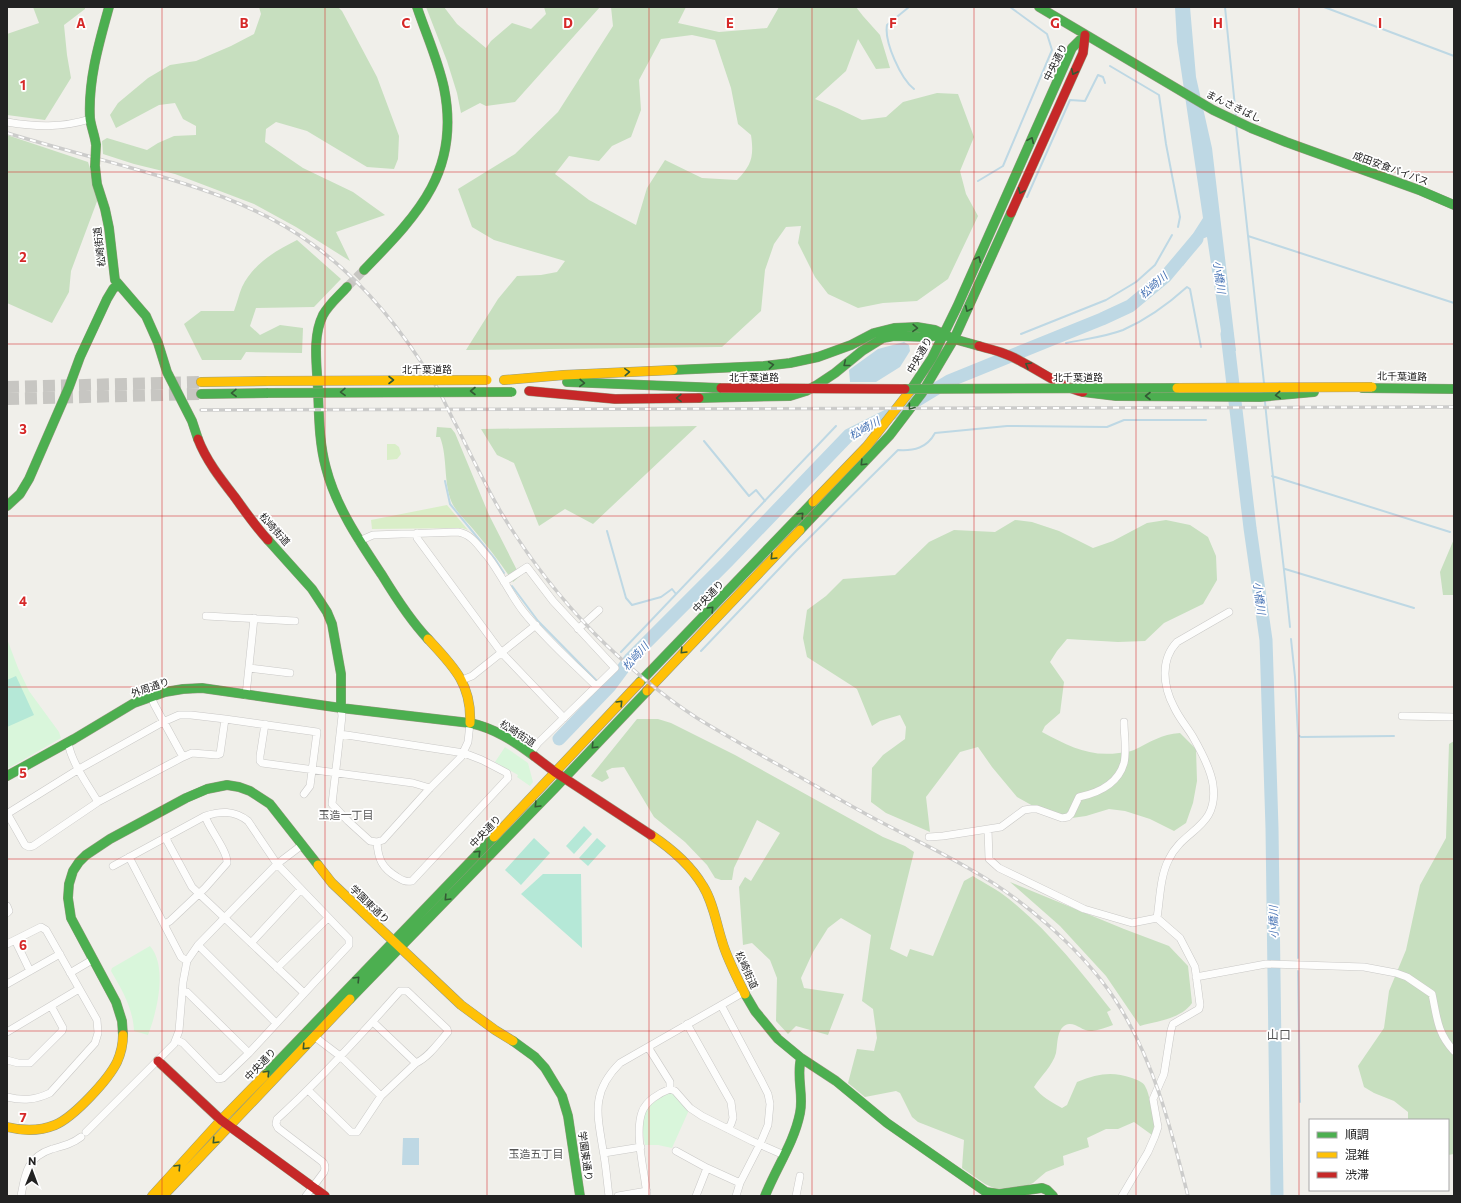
<svg xmlns="http://www.w3.org/2000/svg" width="1461" height="1203" font-family="Commissioner,'Noto Sans JP',sans-serif">
  <style>
    .grass { fill: #d9eec8 }
    .forest { fill: #c7dfbf; fill-rule: evenodd }
    .park { fill: #d9f6db }
    .pitch { fill: #b5e8d7 }
    .water { fill: #bed8e4 }
    .lines { fill: none; stroke-linecap: round; stroke-linejoin: round }
    .stream { stroke: #bed8e4; stroke-width: 2 }
    .river { stroke: #bed8e4; stroke-width: 13 }
    .secondary-tunnel { stroke: #c7c6c2; stroke-width: 9; stroke-dasharray: 9 4.5; stroke-linecap: butt }
    .highway-tunnel { stroke: #c7c6c2; stroke-width: 12; stroke-dasharray: 12 6; stroke-linecap: butt }
    .street-casing { stroke: #c9c8c6; stroke-width: 8 }
    .fast-casing { stroke: #979b80; stroke-width: 10 }
    .slow-casing { stroke: #979b80; stroke-width: 10 }
    .jam-casing { stroke: #979b80; stroke-width: 10 }
    .street { stroke: #fdfdfc; stroke-width: 7 }
    .fast { stroke: #4caf50; stroke-width: 9 }
    .slow { stroke: #ffc107; stroke-width: 9 }
    .jam { stroke: #c62828; stroke-width: 9 }
    .rail-casing { stroke: #cccccb; stroke-width: 3.5 }
    .rail { stroke: #fff; stroke-width: 2; stroke-dasharray: 6; stroke-linecap: butt }
    .fast-bridge-casing { stroke: #a79f86; stroke-width: 10; stroke-linecap: butt }
    .slow-bridge-casing { stroke: #a79f86; stroke-width: 10; stroke-linecap: butt }
    .jam-bridge-casing { stroke: #a79f86; stroke-width: 10; stroke-linecap: butt }
    .fast-bridge { stroke: #4caf50; stroke-width: 9 }
    .slow-bridge { stroke: #ffc107; stroke-width: 9 }
    .jam-bridge { stroke: #c62828; stroke-width: 9 }
    .oneway { stroke: #335a34 }
    .grid { fill: none; stroke: #d62828; stroke-width: 1; stroke-opacity: 0.55 }
    .labels { text-anchor: middle; dominant-baseline: central; stroke-width: 3.5; stroke-linejoin: round; paint-order: stroke }
    .street-label { font-size: 10px; fill: #222; stroke: #fff }
    .water-label { font-size: 11px; font-style: italic; fill: #4975b6; stroke: #fff }
    .neighbourhood-label { font-size: 11px; fill: #555; stroke: #fff }
    .quarter-label { font-size: 12px; fill: #555; stroke: #fff }
    .grid-label { font-size: 13px; text-anchor: middle; font-weight: bold; fill: #d62828; stroke: #fff; stroke-width: 3.5; stroke-linejoin: round; paint-order: stroke }
  </style>
  <rect width="100%" height="100%" fill="#f0efea"/>
  <path class="grass" d="M387 444H395L399 447 401 454 397 459 387 460Z
    M447 505 468 530 462 528 372 529 371 520Z"/>
  <path class="forest" d="M33 7H85V9L64 25 67 55 71 78 45 120 7 115V34L39 23Z
    M259 7H338L342 11 377 77 399 136 398 159 394 169 367 167 307 131 276 122 266 129 265 142 303 168 353 192 385 215 336 232 350 261 296 227 254 204 175 174 134 164 103 154 102 141 107 138 147 150 158 143 174 136 196 135V126L183 119 175 103 159 105 116 128 110 115 118 103 148 78 170 65 196 61 231 46 254 34 261 14Z
    M426 7H444L457 24 486 48 491 41 512 23 531 29 546 14 544 7H600L515 102 486 106 480 103 461 113 457 93 447 61Z
    M611 7H686L678 23 719 32 767 28 779 7H856L863 16 880 35 890 68 876 69 858 39 846 71 815 99 837 108 862 120 886 117 903 102 937 93 958 94 974 137 960 171 966 194 978 216 948 279 917 301 883 303 858 308 828 294 815 277 798 243 801 226 786 227 774 244 765 270 761 311 722 347 466 350 498 299 517 276 541 275 557 272 565 261 494 240 472 227 458 189 515 154 558 112 613 26ZM692 35 715 40 731 88 738 124 751 135C754 156 752 165 737 180L702 178 665 160 647 188 636 225 589 200 555 174 569 156 599 161 612 146 631 137 641 110 639 80 661 39Z
    M7 135 88 162 99 196 71 271 69 292 52 323 7 303Z
    M297 240 341 279 314 307 256 308 250 326 260 335 280 325 303 328 302 353 246 352 241 360H202L184 324 201 311H234C237 303 239 294 242 287 253 264 275 251 297 240Z
    M697 426 593 524 565 509 539 526 514 463 497 455 481 429Z
    M437 427 451 428 455 433 489 515 520 576 513 582C501 563 487 546 473 529 467 522 455 510 452 503 443 482 448 458 440 437H436Z
    M1015 520 1032 522 1059 531 1093 548 1113 541 1147 523 1166 520 1190 525 1208 537 1216 556 1217 580 1203 604 1164 623 1145 641 1118 642 1067 639 1057 651 1050 662 1064 682 1060 713 1045 726 1042 732C1069 746 1088 757 1119 753 1124 752 1129 752 1134 750 1151 742 1161 734 1180 733L1196 749 1197 781 1193 803 1186 823 1174 831 1150 819 1125 811 1109 809 1086 816 1058 820 1017 797 992 767 978 747 960 752 926 797 930 832 886 813 871 802 872 768 883 755 905 739 906 727 900 715 880 721 872 726 857 689 807 657 803 638 807 610 826 596 843 579 895 575 929 542 954 530 995 532Z
    M1454 539V595H1443L1440 572Z
    M637 719H658L671 723 735 755 883 837 905 846 914 852 890 949 907 957 910 949 933 956 964 881 973 876C984 883 998 890 1009 899 1048 930 1080 970 1111 1010L1107 1012 1113 1025C1107 1027 1099 1030 1092 1031 1084 1032 1076 1023 1069 1024 1056 1026 1058 1045 1056 1053 1053 1065 1041 1076 1034 1087 1042 1097 1051 1102 1062 1108L1067 1105 1077 1082C1098 1074 1111 1071 1132 1078 1137 1080 1143 1082 1145 1086 1148 1091 1149 1097 1150 1101 1155 1115 1156 1121 1152 1135L1134 1122 1118 1129H1106L1087 1138 1089 1147 1063 1156 1064 1165 1046 1172 1033 1183 1026 1186 996 1189 985 1184 962 1168 964 1140 918 1122 912 1117 900 1093 896 1091 865 1097 848 1083 857 1049 874 1051 877 1038 873 1009 862 1001 871 935 841 918 828 928 813 952 801 978 804 988 844 994 828 1035 796 1026 788 1034 776 1021 777 978 770 960 752 943 743 945 739 887 745 877 751 881 780 833 757 820 734 868 732 880H721L715 878 707 865 685 842 654 817 624 767 612 768 606 771 609 778 602 782 591 776Z
    M1454 741V1154L1448 1155V1120H1408V1112L1394 1101 1374 1093 1364 1087 1358 1066 1384 1028 1389 991 1406 950 1420 885 1446 838 1449 744Z
    M1010 882 1124 929 1169 946 1188 966 1192 1003C1181 1019 1157 1021 1140 1026L1106 976 1060 926Z"/>
  <path class="park" d="M7 639 18 668 29 691 59 732 61 738 7 769Z
    M505 747 528 763 533 782 530 786 517 777 518 775 495 762Z
    M150 946C168 967 157 1012 148 1035L134 1031C133 1008 122 990 111 971L112 968Z
    M671 1092 689 1110 672 1148 658 1145H645C639 1114 643 1106 671 1092Z"/>
  <path class="pitch" d="M16 676 34 715 7 727V680Z
    M584 826 592 834 574 854 566 846Z
    M534 838 550 853 521 885 505 870Z
    M597 838 606 846 588 866 579 858Z
    M543 874H581L582 948 521 894Z"/>
  <path class="water" d="M1175 7H1190L1196 77 1212 148 1236 351H1224L1207 237 1202 239 1183 266 1187 243 1203 218 1177 42Z
    M904 342 909 345 910 351 900 367 876 382H850L849 370 878 349Z
    M403 1138H419V1165H402Z"/>
  <g class="lines">
    <path class="stream" d="M909 7 887 25C884 42 901 79 914 89
      M1225 7 1236 117
      M1324 7 1454 56
      M1110 66 1159 95 1166 144 1180 217 1178 227
      M1236 125 1264 383
      M978 181 1003 166 1052 50 1047 34 1010 7
      M1027 197 1070 100 1085 101 1098 75 1103 77 1105 83
      M1248 236 1454 303
      M1021 334 1106 300 1136 282 1155 265 1172 235
      M1066 343C1085 339 1105 337 1123 330 1148 319 1167 305 1187 287L1190 289 1201 347
      M1265 402C1272 477 1283 552 1290 627
      M704 441 749 496 756 490 765 501
      M1272 476 1450 532
      M445 481 450 504 495 559 504 573
      M607 531 626 598 632 605 661 597 672 589 676 594
      M1285 569 1414 608
      M512 586 538 621 596 680
      M1291 639 1295 677 1298 735 1301 737 1394 736
      M701 651 796 551 898 450C914 451 927 448 935 433L1007 426 1107 427 1124 420H1206
      M621 652 836 426
      M1298 958V735
      M1298 971 1300 1102"/>
    <path class="river" d="M1227 334 1250 528 1266 640 1272 828 1277 1196
      M559 739 610 686 630 659 727 562 849 435 911 404 949 381 1102 319 1130 306 1165 277 1197 239"/>
    <path class="secondary-tunnel" d="M347 287 364 270"/>
    <path class="highway-tunnel" d="M7 387 201 382
      M7 399 201 394"/>
    <g class="street-casing">
      <path id="street" d="M7 122C36 127 61 128 90 119
        M417 533V538L501 652 564 718
        M359 541 373 535 458 532C472 534 479 547 488 557 501 574 510 594 523 611 545 639 572 662 596 686
        M504 582 527 567 553 601 615 668 538 743 530 754
        M206 616 295 621
        M578 629 599 610
        M249 668 290 673
        M462 680 472 676 536 625
        M246 695 254 618
        M151 696 154 704 183 757
        M341 708 342 716 332 804 348 821 370 841 377 842 383 840 430 788 461 757 468 742 470 723
        M1402 716 1454 717
        M225 719 220 754 217 755 192 753 183 757 98 802 33 846 29 847 25 845 8 815 10 812 79 769 163 722 179 715H191L225 719 317 732 310 786 304 794
        M265 724 260 756V761L262 763 413 783 430 788
        M340 734 464 753 482 760 507 773 508 778 412 881C405 882 402 880 397 877 382 868 378 859 377 842
        M68 742C71 762 88 785 98 802
        M988 829 989 859 999 868 1084 909 1132 923 1157 918
        M165 837 192 887 304 993
        M929 837 943 836 1001 827 1024 810 1031 809H1037L1062 818 1068 817 1071 814 1079 797C1098 793 1118 784 1124 763 1127 750 1124 735 1124 722
        M129 857 181 957 187 961
        M113 866 205 816C220 811 234 810 248 821L277 864 349 939V945L249 1053 223 1078 218 1079 183 1043 177 1040
        M7 906 9 911 7 913
        M1157 918C1160 899 1160 876 1169 859 1183 829 1219 828 1213 785 1211 769 1201 751 1193 737 1187 727 1179 718 1174 707 1163 686 1160 660 1177 642L1229 612
        M165 924 170 921 205 888 227 863C228 851 209 829 205 816
        M15 940 30 971
        M251 943 301 889
        M7 944 41 927 46 930 97 1020 98 1033 95 1043 50 1093C35 1100 23 1101 7 1097
        M198 945 276 1023
        M277 968 328 918
        M70 973 92 960
        M1196 977 1266 964 1364 967 1396 973 1407 977 1432 994C1437 1017 1437 1033 1454 1051
        M7 984 60 954
        M182 992H187L249 1053
        M721 1005 761 1080 768 1094 770 1104 768 1125 760 1144 740 1183 736 1196
        M373 1022 416 1063
        M687 1024 731 1102 733 1118 731 1124 728 1129
        M7 1032 79 989
        M315 1037 340 1056 381 1096
        M648 1047 670 1082V1089
        M7 1060 18 1063H30L62 1031 63 1028 51 1006
        M86 1132 174 1044 179 1031 183 982 187 961 198 945 277 864 302 845
        M676 1151 707 1168 740 1183
        M604 1153 641 1147
        M21 1196C25 1174 27 1157 52 1149 63 1146 72 1144 81 1137
        M306 1196 324 1172C326 1167 325 1163 320 1160L278 1128 276 1124 277 1119C321 1079 361 1035 400 991H407L447 1029 448 1032C439 1042 429 1057 416 1063L381 1096 357 1132H351L308 1090
        M609 1196C607 1181 606 1165 603 1150 597 1113 591 1092 620 1063L744 992
        M618 1196 647 1191
        M647 1196C645 1173 634 1134 642 1112 646 1101 659 1093 670 1089L675 1091 690 1108 702 1116 752 1141 784 1155
        M696 1196 707 1168
        M796 1196 800 1176
        M1122 1196 1148 1152 1155 1136 1158 1127 1153 1099 1164 1074 1171 1030 1173 1024 1199 1009 1200 1005 1195 967 1180 938 1157 918"/>
    </g>
    <g class="fast-casing">
      <path id="fast" d="M1039 7 1213 110 1251 128 1286 142 1419 190 1454 205
        M96 145C95 136 91 127 90 118 88 80 99 43 109 7
        M95 166 97 184 105 209 109 228 115 280 146 316 158 343 167 372 192 421 198 439
        M364 270C417 215 461 172 444 88 438 60 426 34 417 7
        M347 287C339 296 329 304 323 315 312 337 317 366 318 390 319 416 319 443 326 468 336 507 360 542 382 575 396 598 410 620 428 639
        M673 370 764 366 790 363 818 357 851 345 874 333 894 328 917 327 935 330 954 339 979 346
        M567 382 721 388
        M1362 388 1454 389
        M910 391 932 358 957 307 1072 48 1085 35
        M1083 392 1116 396 1260 397 1314 392
        M201 394 268 393
        M699 398 790 396 806 391 817 385 835 373 862 351 883 338 894 336 927 337 940 335
        M7 506 20 494 29 479 69 387 80 357 107 299 113 289 118 284
        M800 530 890 435 922 393 954 339 1011 213
        M268 540 312 589 327 612 332 624 341 674V708L470 723C494 728 514 741 534 756
        M640 682 813 502
        M7 776 74 739 134 703 165 692 183 689 202 688 341 708
        M745 994 755 1011 778 1039 801 1058 836 1081 887 1123 986 1192 999 1194 1042 1188 1047 1190 1053 1196
        M350 999 555 788 647 691
        M123 1035 122 1021 116 1002 71 918 68 898 69 884 73 871 79 862 86 855 110 839 186 798 207 789 227 785 239 787 250 791 270 804 318 865
        M513 1041 535 1057 545 1068 562 1096 568 1116 580 1196
        M265 1075 494 837
        M765 1196C776 1168 794 1143 800 1113 804 1095 796 1077 801 1058"/>
    </g>
    <g class="slow-casing">
      <path id="slow" d="M504 380 564 375 673 370
        M201 382 268 381
        M813 502 867 446 910 391
        M428 639C453 666 472 684 470 723
        M647 691 800 530
        M651 835C672 849 690 864 703 886 713 902 716 922 722 941 726 956 738 980 745 994
        M494 837 640 682
        M318 865 332 883 461 1005 495 1030 513 1041
        M7 1127C23 1131 40 1131 55 1125 74 1117 108 1080 117 1062 121 1053 123 1044 123 1035
        M152 1196 221 1120 265 1075
        M163 1196 350 999"/>
    </g>
    <g class="jam-casing">
      <path id="jam" d="M1011 213 1083 53 1085 35
        M979 346C994 350 1009 354 1022 362 1042 372 1061 387 1083 392
        M529 391 615 399 699 398
        M198 439C206 460 220 478 234 496 245 511 255 526 268 540
        M534 756 555 772 651 835
        M158 1061 221 1120 325 1196"/>
    </g>
    <use href="#street" class="street"/>
    <use href="#fast" class="fast"/>
    <use href="#slow" class="slow"/>
    <use href="#jam" class="jam"/>
    <g class="rail-casing">
      <path id="rail" d="M7 133C47 145 88 156 128 167 192 185 257 204 312 244 362 280 401 328 433 381 442 395 448 410 456 425 471 455 485 485 502 514 528 557 559 597 594 633 625 664 660 694 697 718 723 734 750 749 777 764 811 783 845 803 879 821 909 837 939 851 968 868 1021 897 1083 950 1116 1001 1154 1060 1171 1129 1188 1196
        M201 410 1454 407"/>
    </g>
    <use href="#rail" class="rail"/>
    <g class="fast-bridge-casing">
      <path id="fast-bridge" d="M95 166 96 145
        M905 389 1177 388
        M268 393 512 392"/>
    </g>
    <g class="slow-bridge-casing">
      <path id="slow-bridge" d="M268 381 487 380
        M1177 388 1372 387"/>
    </g>
    <g class="jam-bridge-casing">
      <path id="jam-bridge" d="M721 388 905 389"/>
    </g>
    <use href="#fast-bridge" class="fast-bridge"/>
    <use href="#slow-bridge" class="slow-bridge"/>
    <use href="#jam-bridge" class="jam-bridge"/>
  </g>
  <defs><path id="oneway-chevron" d="M-2-3.5L2.5 0L-2 3.5" fill="none" stroke-width="1.6" stroke-linecap="round" stroke-linejoin="round"/></defs>
  <g class="oneway">
    <use href="#oneway-chevron" transform="translate(1074 72) rotate(115)"/>
    <use href="#oneway-chevron" transform="translate(1031 140) rotate(-66)"/>
    <use href="#oneway-chevron" transform="translate(1021 191) rotate(114)"/>
    <use href="#oneway-chevron" transform="translate(978 259) rotate(-66)"/>
    <use href="#oneway-chevron" transform="translate(968 309) rotate(115)"/>
    <use href="#oneway-chevron" transform="translate(915 328) rotate(2)"/>
    <use href="#oneway-chevron" transform="translate(846 364) rotate(141)"/>
    <use href="#oneway-chevron" transform="translate(771 365) rotate(-7)"/>
    <use href="#oneway-chevron" transform="translate(1028 365) rotate(-150)"/>
    <use href="#oneway-chevron" transform="translate(627 372) rotate(-3)"/>
    <use href="#oneway-chevron" transform="translate(391 380)"/>
    <use href="#oneway-chevron" transform="translate(582 383) rotate(2)"/>
    <use href="#oneway-chevron" transform="translate(473 391) rotate(-180)"/>
    <use href="#oneway-chevron" transform="translate(343 392) rotate(179)"/>
    <use href="#oneway-chevron" transform="translate(234 393) rotate(179)"/>
    <use href="#oneway-chevron" transform="translate(1278 395) rotate(175)"/>
    <use href="#oneway-chevron" transform="translate(1148 396) rotate(-180)"/>
    <use href="#oneway-chevron" transform="translate(679 398) rotate(179)"/>
    <use href="#oneway-chevron" transform="translate(911 407) rotate(127)"/>
    <use href="#oneway-chevron" transform="translate(863 463) rotate(135)"/>
    <use href="#oneway-chevron" transform="translate(801 515) rotate(-46)"/>
    <use href="#oneway-chevron" transform="translate(773 557) rotate(134)"/>
    <use href="#oneway-chevron" transform="translate(711 609) rotate(-46)"/>
    <use href="#oneway-chevron" transform="translate(683 651) rotate(134)"/>
    <use href="#oneway-chevron" transform="translate(620 703) rotate(-46)"/>
    <use href="#oneway-chevron" transform="translate(594 746) rotate(134)"/>
    <use href="#oneway-chevron" transform="translate(537 805) rotate(134)"/>
    <use href="#oneway-chevron" transform="translate(478 853) rotate(-46)"/>
    <use href="#oneway-chevron" transform="translate(447 898) rotate(134)"/>
    <use href="#oneway-chevron" transform="translate(357 979) rotate(-46)"/>
    <use href="#oneway-chevron" transform="translate(305 1047) rotate(133)"/>
    <use href="#oneway-chevron" transform="translate(267 1073) rotate(-46)"/>
    <use href="#oneway-chevron" transform="translate(215 1141) rotate(134)"/>
    <use href="#oneway-chevron" transform="translate(178 1167) rotate(-47)"/>
  </g>
  <path class="grid" d="M162 7V1196M325 7V1196M487 7V1196M649 7V1196M812 7V1196M974 7V1196M1136 7V1196M1299 7V1196M7 172H1454M7 344H1454M7 516H1454M7 687H1454M7 859H1454M7 1031H1454"/>
  <g class="labels">
    <g class="street-label">
      <text transform="translate(1055 62) rotate(-63)">中央通り</text>
      <text transform="translate(1234 106) rotate(26)">まんさきばし</text>
      <text transform="translate(1391 168) rotate(20)">成田安食バイパス</text>
      <text transform="translate(99 247) rotate(-97)">松崎街道</text>
      <text transform="translate(919 355) rotate(-60)">中央通り</text>
      <text x="427" y="369">北千葉道路</text>
      <text transform="translate(1402 376) rotate(1)">北千葉道路</text>
      <text x="754" y="377">北千葉道路</text>
      <text x="1078" y="377">北千葉道路</text>
      <text transform="translate(275 529) rotate(48)">松崎街道</text>
      <text transform="translate(708 596) rotate(-46)">中央通り</text>
      <text transform="translate(150 687) rotate(-19)">外周通り</text>
      <text transform="translate(518 733) rotate(32)">松崎街道</text>
      <text transform="translate(485 831) rotate(-46)">中央通り</text>
      <text transform="translate(370 904) rotate(44)">学園東通り</text>
      <text transform="translate(747 970) rotate(65)">松崎街道</text>
      <text transform="translate(260 1064) rotate(-46)">中央通り</text>
      <text transform="translate(586 1156) rotate(82)">学園東通り</text>
    </g>
    <g class="water-label">
      <text transform="translate(1220 277) rotate(83)">小橋川</text>
      <text transform="translate(1153 285) rotate(-41)">松崎川</text>
      <text transform="translate(864 428) rotate(-29)">松崎川</text>
      <text transform="translate(1260 598) rotate(83)">小橋川</text>
      <text transform="translate(635 656) rotate(-48)">松崎川</text>
      <text transform="translate(1273 922) rotate(-91)">小橋川</text>
    </g>
    <g class="neighbourhood-label">
      <text x="346" y="814">玉造一丁目</text>
      <text x="536" y="1153">玉造五丁目</text>
    </g>
    <g class="quarter-label">
      <text x="1279" y="1034">山口</text>
    </g>
  </g>
  <g class="grid-label">
    <text x="81" y="28">A</text>
    <text x="244" y="28">B</text>
    <text x="406" y="28">C</text>
    <text x="568" y="28">D</text>
    <text x="730" y="28">E</text>
    <text x="893" y="28">F</text>
    <text x="1055" y="28">G</text>
    <text x="1218" y="28">H</text>
    <text x="1380" y="28">I</text>
    <text x="23" y="90">1</text>
    <text x="23" y="262">2</text>
    <text x="23" y="434">3</text>
    <text x="23" y="606">4</text>
    <text x="23" y="778">5</text>
    <text x="23" y="950">6</text>
    <text x="23" y="1122">7</text>
  </g>
  <rect width="1461" height="1203" fill="none" stroke="#222222" stroke-width="16"/>
  <rect x="1309" y="1119" width="140" height="72" fill="#ffffff" stroke="#a7a7a7"/>
  <rect x="1317" y="1132" width="20" height="6" fill="#4caf50" stroke="#a7a7a7"/>
  <text x="1345" y="1139" font-size="12" fill="#222222">順調</text>
  <rect x="1317" y="1152" width="20" height="6" fill="#ffc107" stroke="#a7a7a7"/>
  <text x="1345" y="1159" font-size="12" fill="#222222">混雑</text>
  <rect x="1317" y="1172" width="20" height="6" fill="#c62828" stroke="#a7a7a7"/>
  <text x="1345" y="1179" font-size="12" fill="#222222">渋滞</text>
  <g transform="translate(32 1171) rotate(1)" stroke="#ffffff" stroke-width="3" paint-order="stroke">
  <path d="M0-3L7 15L0 10L-7 15Z" fill="#222222"/>
  <text y="-6" font-size="11" font-weight="bold" text-anchor="middle" fill="#222222">N</text>
  </g>
</svg>
